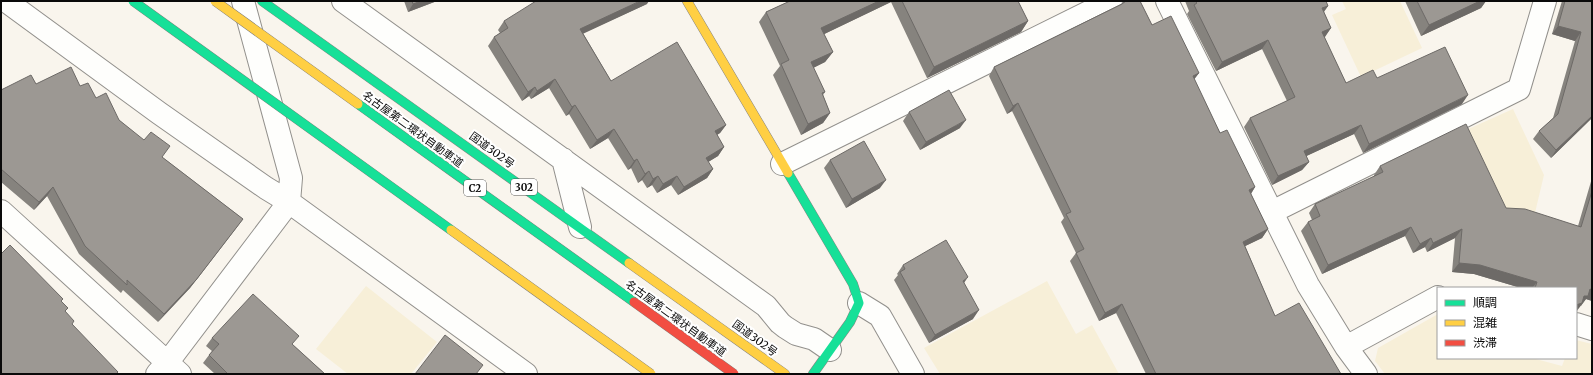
<svg xmlns="http://www.w3.org/2000/svg" width="1593" height="375" font-family="Merriweather,'Noto Sans JP',serif">
  <style>
    .farmland { fill: #f7efd8 }
    .lines { fill: none; stroke-linecap: round; stroke-linejoin: round }
    .street-casing { stroke: #92908c; stroke-width: 24 }
    .fast-casing { stroke: #888683; stroke-width: 10 }
    .slow-casing { stroke: #888683; stroke-width: 10 }
    .street { stroke: #fefefc; stroke-width: 22 }
    .fast { stroke: #16e098; stroke-width: 9 }
    .slow { stroke: #ffcf43; stroke-width: 9 }
    .fast-bridge-casing { stroke: #7f7d7a; stroke-width: 10; stroke-linecap: butt }
    .slow-bridge-casing { stroke: #7f7d7a; stroke-width: 10; stroke-linecap: butt }
    .jam-bridge-casing { stroke: #7f7d7a; stroke-width: 10; stroke-linecap: butt }
    .fast-bridge { stroke: #16e098; stroke-width: 9 }
    .slow-bridge { stroke: #ffcf43; stroke-width: 9 }
    .jam-bridge { stroke: #f24e42; stroke-width: 9 }
    .wall { fill: #86837e }
    .shaded-wall { fill: #6d6a67 }
    .building { fill: #9c9893; stroke: #6d6a67 }
    .labels { text-anchor: middle; dominant-baseline: central; stroke-width: 4; stroke-linejoin: round; paint-order: stroke }
    .shield { fill: #fff; stroke: #545454; stroke-width: 1 }
    .shield-label { font-size: 10px; font-weight: bold; fill: #0a0a0a }
    .street-label { font-size: 11px; fill: #0a0a0a; stroke: #fff }
  </style>
  <rect width="100%" height="100%" fill="#f9f5ed"/>
  <path class="farmland" d="M1342 1H1400L1422 48 1361 77 1332 15 1346 9Z
    M1513 109 1544 175 1534 217 1482 209 1464 131Z
    M1047 281 1076 334 1092 325 1119 374H940L924 348Z
    M366 286 437 342 411 374H348L316 349Z
    M1438 314V358H1532L1562 366 1565 358H1576V340L1592 344V374H1385L1375 361 1378 348Z"/>
  <g class="lines">
    <g class="street-casing">
      <path id="street" d="M6 1 159 113 266 188 289 202 526 374
        M343 1 766 306 780 323 785 327 796 334 814 339 830 350
        M1167 1 1308 285 1346 347 1366 374
        M563 159 580 227
        M782 164 1111 1
        M1 211 180 374
        M1272 212 1519 89 1545 1
        M859 303 880 316 913 374
        M1576 324 1592 329
        M1346 347 1438 297
        M157 374 167 363 289 202 291 178 243 1"/>
    </g>
    <g class="fast-casing">
      <path id="fast" d="M262 1 629 263
        M788 173 853 284 859 303 850 322 813 374"/>
    </g>
    <g class="slow-casing">
      <path id="slow" d="M687 1 788 173
        M629 263 785 374"/>
    </g>
    <use href="#street" class="street"/>
    <use href="#fast" class="fast"/>
    <use href="#slow" class="slow"/>
    <g class="fast-bridge-casing">
      <path id="fast-bridge" d="M133 1 451 230
        M358 104 634 302"/>
    </g>
    <g class="slow-bridge-casing">
      <path id="slow-bridge" d="M215 1 358 104
        M451 230 651 374"/>
    </g>
    <g class="jam-bridge-casing">
      <path id="jam-bridge" d="M634 302 734 374"/>
    </g>
    <use href="#fast-bridge" class="fast-bridge"/>
    <use href="#slow-bridge" class="slow-bridge"/>
    <use href="#jam-bridge" class="jam-bridge"/>
  </g>
  <path class="wall" d="M404 1H437L408 12Z
    M790 1H1018L1028 21 1021 32 927 78 891 2 824 34 833 52 825 62 813 68 825 92 823 95 830 113 823 123 801 135 773 75 780 66 759 22 766 12Z
    M1123 1H1140L1152 25 1199 73 1194 79 1220 133 1255 187 1251 194 1268 229 1262 238 1245 246 1275 316 1341 374H1146L1116 313 1099 321 1070 261 1076 253 1061 222 1064 218 1012 111 1007 114 989 76 994 67 1123 3Z
    M1185 1H1326L1328 6 1324 12 1331 28 1324 37 1346 83 1377 78 1462 104 1363 153 1354 134 1306 156 1309 162 1302 170 1272 185 1244 127 1250 118 1287 101 1262 49 1216 71 1187 14 1189 11Z
    M1405 1H1486L1481 8 1421 36Z
    M1562 1H1592V118L1551 158 1533 139 1539 131 1553 118 1575 41 1552 34Z
    M647 4 583 33 611 81 726 125 720 133 717 135 724 147 718 156 708 162 713 169 707 178 678 195 671 185 657 193 652 185 647 188 642 180 638 183 631 168 628 170 608 138 590 149 569 114 566 116 549 88 531 99 529 96 522 101 488 46 494 37 500 33 498 30 504 21Z
    M36 84 80 86 96 98 119 120 162 157 243 219 190 288 158 322 123 290 121 293 79 254 47 196 34 210 1 182V90Z
    M909 112 960 128 920 150 903 121Z
    M830 160 880 188 846 208 824 168Z
    M1380 166 1506 208 1578 226 1592 178V301L1586 299 1581 306 1580 305 1576 288H1521L1474 274 1452 272 1455 238 1427 252 1425 247 1413 253 1405 236 1322 274 1301 231 1308 222 1312 220 1309 213 1315 204 1374 177V175Z
    M903 265 964 283 973 319 929 343 894 280 898 275 897 274Z
    M212 338 293 345 325 374H215L203 363 212 351 206 346Z"/>
  <path class="shaded-wall" d="M421 1H437L408 12 413 4Z
    M640 1H649L647 4 574 38 580 29Z
    M879 1H892L891 2 814 39 821 28Z
    M1480 1H1486L1481 8 1421 36 1429 25Z
    M1328 6 1321 15 1322 8Z
    M1028 21 1021 32 927 78 934 67Z
    M1558 26 1581 32 1575 41 1552 34Z
    M1331 28 1325 37 1316 41 1322 32Z
    M1268 40 1262 49 1216 71 1222 62Z
    M833 52 825 62 803 73 811 62Z
    M1199 73 1193 81V76Z
    M555 79 549 88 531 99 537 91Z
    M535 87 529 96 522 101 528 92Z
    M1468 95 1462 104 1363 153 1369 144Z
    M1018 103 1012 111 1007 114 1013 106Z
    M575 105 569 114 566 116 572 107Z
    M830 113 823 123 801 135 808 124Z
    M1592 116V118L1551 158 1556 150Z
    M966 120 960 128 920 150 926 142Z
    M726 125 720 133 708 140 715 131Z
    M1361 125 1354 134 1298 160 1304 151Z
    M614 129 608 138 590 149 597 140Z
    M724 147 718 156 700 167 706 158Z
    M637 159 631 168 628 170 634 161Z
    M1309 162 1302 170 1272 185 1278 176Z
    M713 169 707 178 678 195 684 187Z
    M649 171 642 180 638 183 645 174Z
    M658 176 652 185 647 188 653 179Z
    M677 176 671 185 657 193 663 184Z
    M886 180 880 188 846 208 852 199Z
    M53 187 47 196 34 210 39 202Z
    M1255 187 1250 195 1249 190Z
    M243 219 190 288 158 322 164 314Z
    M1411 227 1405 236 1322 274 1328 265Z
    M1268 229 1262 238 1237 250 1243 242Z
    M1462 229 1455 238 1427 252 1433 243Z
    M1431 238 1425 247 1413 253 1420 244Z
    M1459 263 1480 265 1537 282 1532 288H1521L1474 274 1452 272Z
    M968 277 962 286 963 281Z
    M1590 289 1592 290V301L1586 299 1576 312V305Z
    M1122 304 1116 313 1099 321 1105 313Z
    M979 310 973 319 929 343 935 335Z"/>
  <path class="building" d="M412 1H421L413 4Z
    M536 1H640L580 29 611 81 677 42 726 125 715 131 724 147 706 158 713 169 684 187 677 176 663 184 658 176 653 179 649 171 645 174 637 159 634 161 614 129 597 140 575 105 572 107 555 79 537 91 535 87 528 92 494 37 508 28 504 21Z
    M790 1H879L821 28 833 52 811 62 825 92 822 93 830 113 808 124 781 64 789 60 766 12Z
    M902 1H1018L1028 21 934 67Z
    M1126 1H1140L1152 25 1171 16 1199 73 1193 76 1220 133 1227 130 1255 187 1249 190 1268 229 1243 242 1275 316 1299 303 1341 374H1156L1122 304 1105 313 1076 253 1084 249 1066 214 1071 212 1018 103 1013 106 994 67 1122 4Z
    M1195 1H1326L1328 6 1322 8 1331 28 1322 32 1346 83 1373 70 1377 78 1445 47 1468 95 1369 144 1361 125 1304 151 1309 162 1278 176 1250 118 1295 97 1268 40 1222 62 1194 5 1197 3Z
    M1417 1H1480L1429 25Z
    M1565 1H1592V116L1556 150 1539 131 1558 114 1581 32 1558 26Z
    M71 67 80 86 88 83 96 98 106 93 119 120 144 140 151 132 170 146 162 157 243 219 196 280 164 314 127 280V285L85 246 53 187 39 202 1 169V90L31 75 36 84Z
    M949 90 966 120 926 142 909 112Z
    M1466 124 1506 208 1525 209 1581 227 1592 191V290L1590 289 1588 296H1584L1582 303 1576 305V288H1535L1537 282 1480 265 1459 263 1462 229 1433 243 1431 238 1420 244 1411 227 1328 265 1308 222 1320 216 1315 204 1383 172 1380 166Z
    M864 141 886 180 852 199 830 160Z
    M946 240 968 277 963 281 979 310 935 335 900 272 905 269 903 265Z
    M10 245 63 299 61 301 68 308 65 311 74 321 72 324 118 372 116 374H1V254Z
    M253 294 299 336 292 344 325 374H228L209 355 219 344 212 338Z
    M445 335 483 365 476 374H415Z"/>
  <g class="labels">
    <g class="shield">
      <rect x="511" y="179" width="26" height="16" rx="3"/>
      <rect x="464" y="180" width="22" height="16" rx="3"/>
    </g>
    <g class="shield-label">
      <text x="524" y="187">302</text>
      <text x="475" y="188">C2</text>
    </g>
    <g class="street-label">
      <text transform="translate(413 129) rotate(36)">名古屋第二環状自動車道</text>
      <text transform="translate(492 150) rotate(36)">国道302号</text>
      <text transform="translate(676 318) rotate(36)">名古屋第二環状自動車道</text>
      <text transform="translate(755 338) rotate(36)">国道302号</text>
    </g>
  </g>
  <rect width="1593" height="375" fill="none" stroke="#0a0a0a" stroke-width="4"/>
  <rect x="1437" y="287" width="140" height="72" fill="#ffffff" stroke="#9d9d9d"/>
  <rect x="1445" y="300" width="20" height="6" fill="#16e098" stroke="#9d9d9d"/>
  <text x="1473" y="307" font-size="12" fill="#0a0a0a">順調</text>
  <rect x="1445" y="320" width="20" height="6" fill="#ffcf43" stroke="#9d9d9d"/>
  <text x="1473" y="327" font-size="12" fill="#0a0a0a">混雑</text>
  <rect x="1445" y="340" width="20" height="6" fill="#f24e42" stroke="#9d9d9d"/>
  <text x="1473" y="347" font-size="12" fill="#0a0a0a">渋滞</text>
</svg>
